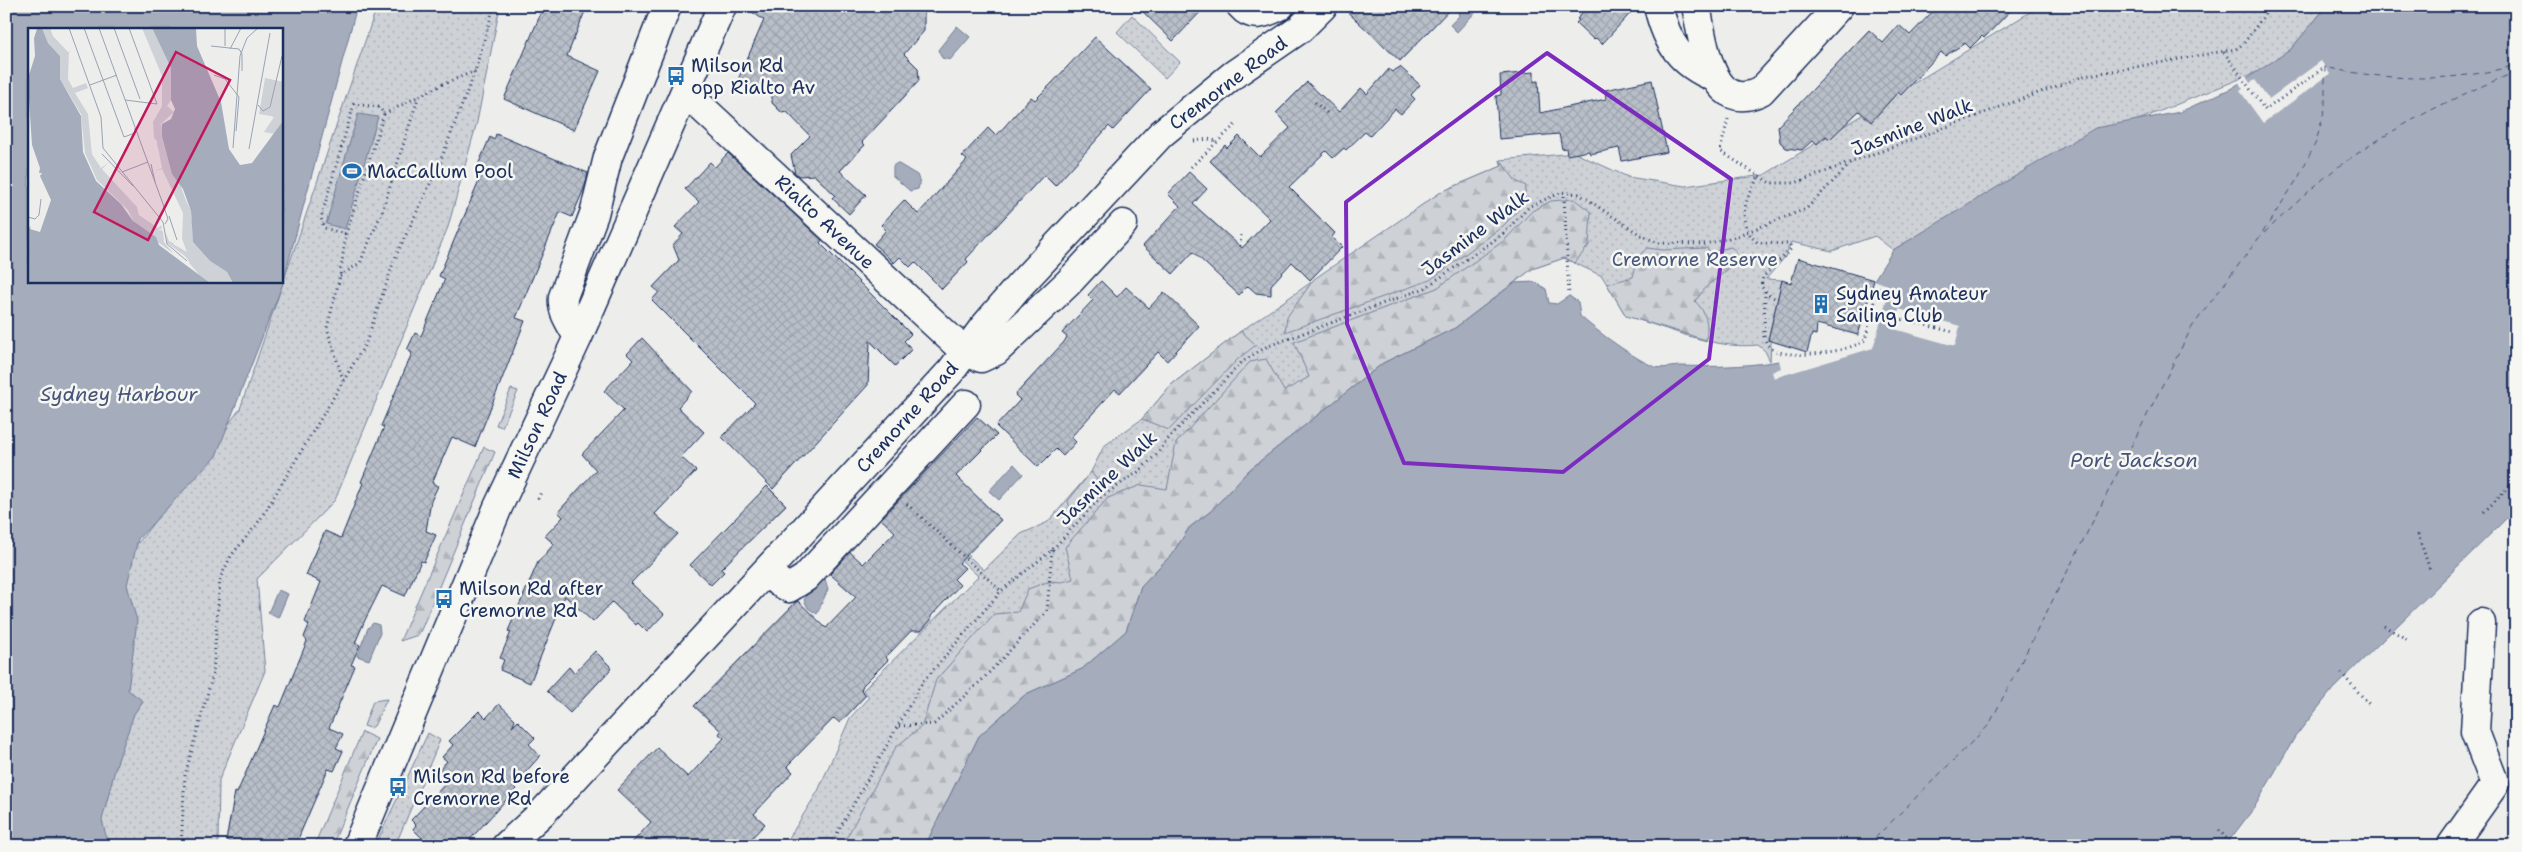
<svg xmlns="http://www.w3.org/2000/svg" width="2522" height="852" font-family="'Shantell Sans',sans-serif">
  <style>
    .grass { fill: url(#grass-dots); stroke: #74809a }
    .forest { fill: url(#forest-firs); stroke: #74809a }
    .garden { fill: #ced2d7; stroke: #74809a }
    .water { fill: #a5acbc; stroke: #6e7a96; fill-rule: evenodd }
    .pier { fill: #edeeec }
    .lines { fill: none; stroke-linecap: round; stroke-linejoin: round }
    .ferry { stroke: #44547a; stroke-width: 1; stroke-dasharray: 6 5; stroke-linecap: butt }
    .building { fill: url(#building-cross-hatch); stroke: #1b2f5e }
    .minor-casing { stroke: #1b2f5e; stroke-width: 31 }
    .path { stroke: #1b2f5e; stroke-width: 3; stroke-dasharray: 1 4; stroke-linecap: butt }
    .minor { stroke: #f6f6f2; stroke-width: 28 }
    .marked { fill: none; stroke: #7b2cbf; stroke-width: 4; stroke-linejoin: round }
    .labels { text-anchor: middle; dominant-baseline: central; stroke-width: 5; stroke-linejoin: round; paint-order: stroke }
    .poi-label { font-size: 19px; fill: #1b2f5e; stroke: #f6f6f2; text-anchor: start }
    .street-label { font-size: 19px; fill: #1b2f5e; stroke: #f6f6f2 }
    .park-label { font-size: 19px; fill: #48587c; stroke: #f6f6f2 }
    .water-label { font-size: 20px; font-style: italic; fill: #44547a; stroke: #f6f6f2 }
    .inset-river { fill: none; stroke: #a5acbc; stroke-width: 2.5 }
    .inset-road { fill: none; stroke: #99a2b3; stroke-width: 1 }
    .view { fill: #c2185b; fill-opacity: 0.15; stroke: #c2185b; stroke-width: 2.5 }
    .inset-edge { fill: none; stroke: #1b2f5e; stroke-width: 2.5 }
  </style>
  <defs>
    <pattern id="grass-dots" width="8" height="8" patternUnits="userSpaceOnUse" patternTransform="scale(1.25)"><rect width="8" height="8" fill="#ced2d7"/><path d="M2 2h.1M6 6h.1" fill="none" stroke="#b0b5bb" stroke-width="1.8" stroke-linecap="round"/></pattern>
    <pattern id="forest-firs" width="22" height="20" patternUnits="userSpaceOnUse" patternTransform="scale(1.25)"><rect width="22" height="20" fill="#ced2d7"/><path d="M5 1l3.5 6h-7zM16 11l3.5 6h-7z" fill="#b0b5bb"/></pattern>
    <pattern id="building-cross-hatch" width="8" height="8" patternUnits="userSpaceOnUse" patternTransform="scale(1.25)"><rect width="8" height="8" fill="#b9bfc8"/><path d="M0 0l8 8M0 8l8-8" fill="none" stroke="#9ea4ae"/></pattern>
  </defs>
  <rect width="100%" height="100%" fill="#edeeec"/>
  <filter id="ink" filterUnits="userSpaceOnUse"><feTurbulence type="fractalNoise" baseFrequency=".02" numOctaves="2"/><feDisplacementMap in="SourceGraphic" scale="10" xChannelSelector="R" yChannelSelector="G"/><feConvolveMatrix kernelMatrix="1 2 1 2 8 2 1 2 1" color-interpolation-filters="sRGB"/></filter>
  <g filter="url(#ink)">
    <path class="grass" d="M377 6H500L477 122 448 227 335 500 257 579 265 671 219 780 218 846H84L100 593 240 409Z
      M2040 6H2327L2290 50 2262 70 2071 147 1893 250 1875 236 1832 251 1791 242 1785 257 1766 279 1782 280 1768 340 1771 342 1770 361 1765 351 1758 345C1714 350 1668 328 1626 316L1602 276 1564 258 1532 269 1455 328 979 736 925 846H784L818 791 850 718 869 697 863 690 978 576 892 494 896 489 984 570 1021 534 1048 522 1091 472 1104 446 1142 419 1171 385 1241 331 1441 192 1502 166 1500 160 1575 153 1628 177 1685 186 1764 175Z
      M1132 15 1180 62 1165 78 1117 32Z
      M428 733 440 740 395 846H375Z"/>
    <path class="forest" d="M1500 160 1516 181 1526 186 1523 205 1503 226 1430 280 1285 332 1287 317 1314 279 1441 192 1502 166Z
      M1574 199 1591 212 1589 245 1575 263 1564 258 1532 269 1455 328 1383 363 1249 470 1211 511 1190 527 1172 554 1141 586 1126 631 1082 669 1026 694 979 736 925 846 843 844 896 747 922 726 936 680 994 614 1018 612 1028 589 1050 581 1062 582 1073 579 1065 547 1108 498 1141 485 1167 489 1176 443 1250 362 1266 359 1284 391 1309 377 1294 342 1437 288 1505 240 1532 211 1551 201Z
      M1731 247 1736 251V263L1708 285 1695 301C1706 312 1709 324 1706 340L1626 316 1607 284 1633 277 1638 257 1647 248 1663 250 1706 248 1711 252Z
      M1241 331 1256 345 1238 359 1169 430 1142 419 1171 385Z
      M484 447 495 452 421 630 418 635 400 641Z
      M1091 472 1097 480 1092 495 1079 511 1070 508 1068 501Z
      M387 699 374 726 370 728 364 726 373 701Z
      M362 732 377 739 332 846H314Z"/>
    <path class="garden" d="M511 389 518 391 502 427 496 425Z"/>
    <path class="water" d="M6 6H357L282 286 216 456 138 539 127 585 137 621 128 690 143 701 134 714 116 766 102 820 106 836 103 846H6ZM29 29H281V281H29Z
      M1461 6H1481L1457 32 1450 25 1459 16 1458 10Z
      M2327 6H2516V509L2333 689 2295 737 2254 808 2225 846H925L979 736 1026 694 1082 669 1126 631 1141 586 1172 554 1190 527 1211 511 1249 470 1383 363 1455 328 1514 283 1535 282 1546 289 1549 303 1557 304 1569 296 1578 302 1580 316C1595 330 1636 360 1655 367 1662 369 1674 366 1682 366 1741 368 1806 364 1859 334L1874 280 1893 250 2095 128 2180 112 2232 88 2290 50Z
      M957 26 970 37 950 60 942 58 938 50Z
      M358 114 378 117 345 229 326 224Z
      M897 163 917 175 920 182 918 189 910 191 893 176V166Z
      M1014 464 1023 474 999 500 989 491Z
      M821 579H825L828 589 817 614 808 608 804 600 810 589Z
      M278 590 288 594 278 618 268 613Z
      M373 623 379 625 380 633 369 660 357 656 368 628Z"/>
    <path class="pier" d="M2321 61 2330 74 2263 123 2240 91 2243 89 2238 81 2245 75 2250 83 2255 80 2269 99Z
      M1874 280 1890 286 1884 309 1898 313 1899 309 1960 326 1955 346 1894 329 1895 323 1881 320 1873 348 1774 378 1772 372 1781 368 1779 360 1859 334Z"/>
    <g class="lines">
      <path class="ferry" d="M2264 233C2288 211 2312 187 2338 167 2393 127 2453 97 2516 72
        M1867 846 1989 725 2192 327 2261 235 2298 178 2316 142 2325 108V67C2388 81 2453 83 2516 65"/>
    </g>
    <path class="building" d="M544 6H587L567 56 600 71 574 130 504 99Z
      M743 6H924V31L904 54 918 68 919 81 862 142 865 145 840 171 866 195 849 214 832 198 835 195 814 175 799 176 795 173 791 155 810 136 787 112 782 113 772 103V96L737 82 764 20Z
      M1137 6H1206L1173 41Z
      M1341 6H1453L1400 61Z
      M1588 6H1637L1602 44 1596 38 1594 40 1576 23 1579 20 1577 19Z
      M1938 6H2015L1984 38 1982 36 1970 48 1965 43 1945 56 1941 52 1901 95 1898 92 1871 122 1859 111 1830 139 1826 136 1817 144 1813 140 1802 150 1786 148 1780 142 1778 126 1869 30 1883 43 1899 25 1910 35Z
      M1095 37 1151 89 1113 130 1109 126 1055 186 1044 175 966 259 968 262 942 289 915 262 910 267 900 257 894 263 874 244 886 230 881 225 904 200 918 214 967 160 962 156 988 128 996 136 1031 97 1035 100 1053 82Z
      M1400 67 1420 85 1411 95 1415 99 1401 114 1395 109 1370 136 1365 132 1346 150 1344 148 1333 158 1326 151 1289 187 1335 233 1332 237 1342 247 1310 280 1292 262 1271 285V295L1256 293 1248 286 1239 295 1193 252 1173 274 1143 246 1180 206 1168 194 1189 172 1207 189 1193 204 1242 248 1270 219 1210 161 1225 145 1227 148 1239 136 1260 157 1290 128 1276 113 1307 82 1339 112 1361 88 1367 94 1389 69 1392 72Z
      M1534 72V82L1538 81 1540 113 1606 99 1605 90 1652 80 1667 152 1622 161 1619 148 1590 154 1589 151 1567 155 1566 148 1562 149 1559 134 1499 139 1496 96 1501 95 1500 75Z
      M496 134 588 173 585 186 572 217 560 212 537 267 516 318 525 321 475 447 452 437 432 483 438 486 431 501 426 531 436 535 424 562 421 561 405 596 382 586 365 620 355 643 360 645 351 665 355 666 329 728 343 734 336 748 343 751 334 771 328 769 295 846H240L226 840 235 792 237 793 275 705 280 707 307 641 304 637 309 625 305 622 321 582 306 575 325 531 341 538 363 483 361 482 384 427 381 426 412 353 407 350 415 333 421 336 445 279 439 276 482 174 483 167 478 165 490 137 494 140Z
      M728 153 822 240 820 243 911 334 904 341 912 349 895 366 870 341 868 385 773 489 722 437 755 403 652 300 659 292 653 287 679 260 673 245 683 234 675 227 699 202 685 189 710 162 715 167Z
      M1798 258 1874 280 1858 335 1817 324 1816 335 1812 334 1807 352 1768 340 1782 280 1791 283Z
      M1101 281 1117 297 1126 287 1149 308 1164 292 1199 326 1167 361 1158 352 1120 393 1115 389 1071 437 1076 442 1063 456 1056 449 1038 467 996 426 1020 400 1015 395 1064 342 1067 337 1062 333 1093 300 1088 295Z
      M642 338 692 391 678 407 704 432 681 457 696 471 655 514 678 534 631 583 664 614 647 632 638 623 636 625 612 602 593 622 565 596 530 683 500 670 504 660 500 658 511 632 508 631 538 562 554 544 545 536 563 517 558 512 596 470 582 454 624 410 604 391 633 360 627 354Z
      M977 417 997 435 956 476 1001 520 959 563 965 568 954 579 960 585 931 616V620L921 631H911L886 657 888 660 863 685 861 690 866 695 840 723 834 718 787 766 793 772 754 814 765 824 744 846H629L651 822 617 790 657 748 688 777 724 738 719 734 721 731 694 706 796 602 798 601 826 628 856 597 830 574 850 552 863 564 895 532 881 519Z
      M767 486 786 505 721 569 724 572 711 585 690 565Z
      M595 651 611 667 610 670 570 713 547 691 569 667 574 673Z
      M499 704 515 719 512 727 518 721 535 738 529 744 540 756 513 786 516 789 464 846H430L413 829 416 825 411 820 449 780 439 770 447 761 442 757 453 745 449 741 479 711 486 718Z"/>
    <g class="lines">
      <g class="minor-casing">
        <path id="minor" d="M1241 6C1252 19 1266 13 1280 6
          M1658 6C1667 43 1680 64 1716 78
          M1696 6C1703 39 1710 117 1761 91L1839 6
          M685 92 965 352 981 358 996 351 1068 283 1123 224
          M578 337C571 324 561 312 563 297L594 214 608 157 667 6
          M764 573 789 588 805 578 966 404
          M357 846 498 507 578 337 722 6
          M506 846 543 812 951 371 983 328 1018 287 1161 134 1233 75 1300 29 1323 6
          M2451 846 2495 784 2475 732 2481 623"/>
      </g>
      <path class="path" d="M2224 52 2265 110 2325 67
        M1315 102 1328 114
        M384 114 441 85 475 71
        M1728 119 1720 151 1770 183H1795L2084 76 2236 49 2244 43 2271 6
        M1194 141 1208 139 1217 141
        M1191 167 1237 123
        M1758 178C1745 199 1735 224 1758 243L1790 244 1791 249 1763 277 1761 286 1770 296 1777 299
        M1564 196 1569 296
        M1240 246 1241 235
        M340 276 360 263 382 212 418 98
        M1765 291 1764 336C1766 343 1769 348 1776 351 1795 359 1849 352 1865 340L1879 285
        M1873 312 1953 332
        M343 380 327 328 340 276 346 234 384 114 379 107 354 104 321 218 324 228 346 234
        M538 499 541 492
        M907 504 1001 591
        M2484 512 2511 485 2516 504
        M2418 534 2430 570
        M2384 626 2408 640
        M2341 673 2370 705
        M899 726 934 724 982 680 1047 611 1052 550
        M2219 830 2233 846
        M181 846 185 775 213 674 220 578 231 556 260 520 366 343 395 258 439 165 475 71 494 6
        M830 846 922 683 1001 591 1052 550 1101 497 1138 472 1156 455 1169 438 1242 362 1266 347 1425 288 1503 234 1530 206 1562 192 1579 194 1642 236 1659 243 1705 244 1734 237 1806 209 1850 164"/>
      <use href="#minor" class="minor"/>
    </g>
  </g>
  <path class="marked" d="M1547 53 1731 179 1709 359 1563 472 1404 463 1347 324 1346 202Z"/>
  <defs>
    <g id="bus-bare" transform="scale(1.5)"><path d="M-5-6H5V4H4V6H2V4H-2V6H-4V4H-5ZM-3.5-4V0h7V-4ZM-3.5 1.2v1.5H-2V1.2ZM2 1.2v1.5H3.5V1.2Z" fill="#1f6fb2" stroke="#f6f6f2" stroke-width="2.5" paint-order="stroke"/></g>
    <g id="stadium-bare" transform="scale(1.5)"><path d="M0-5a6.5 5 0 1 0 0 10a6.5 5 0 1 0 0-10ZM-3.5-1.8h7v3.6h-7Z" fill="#1f6fb2" stroke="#f6f6f2" stroke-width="2.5" paint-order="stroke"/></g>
    <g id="building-bare" transform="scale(1.5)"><path d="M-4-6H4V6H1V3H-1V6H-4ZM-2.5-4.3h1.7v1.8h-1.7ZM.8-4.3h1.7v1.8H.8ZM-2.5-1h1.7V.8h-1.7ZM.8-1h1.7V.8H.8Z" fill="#1f6fb2" stroke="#f6f6f2" stroke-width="2.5" paint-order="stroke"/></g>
  </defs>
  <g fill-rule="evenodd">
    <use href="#bus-bare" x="676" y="76"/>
    <use href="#stadium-bare" x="352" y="171"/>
    <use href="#building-bare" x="1821" y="304"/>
    <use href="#bus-bare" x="444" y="599"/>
    <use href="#bus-bare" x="398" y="787"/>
  </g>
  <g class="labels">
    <g class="poi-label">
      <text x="691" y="65">Milson Rd<tspan x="691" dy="22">opp Rialto Av</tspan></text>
      <text x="367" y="171">MacCallum Pool</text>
      <text x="1836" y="293">Sydney Amateur<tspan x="1836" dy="22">Sailing Club</tspan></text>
      <text x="459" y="588">Milson Rd after<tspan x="459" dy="22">Cremorne Rd</tspan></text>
      <text x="413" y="776">Milson Rd before<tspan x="413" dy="22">Cremorne Rd</tspan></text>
    </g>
    <g class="street-label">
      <text transform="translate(1228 83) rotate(-37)">Cremorne Road</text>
      <text transform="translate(1912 127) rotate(-21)">Jasmine Walk</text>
      <text transform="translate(825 222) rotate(43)">Rialto Avenue</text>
      <text transform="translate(1475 233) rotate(-37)">Jasmine Walk</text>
      <text transform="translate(907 417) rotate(-48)">Cremorne Road</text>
      <text transform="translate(537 425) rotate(-65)">Milson Road</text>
      <text transform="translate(1107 478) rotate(-43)">Jasmine Walk</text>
    </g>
    <g class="park-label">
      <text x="1695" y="259">Cremorne Reserve</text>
    </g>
    <g class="water-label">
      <text x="119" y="394">Sydney Harbour</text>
      <text x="2134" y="460">Port Jackson</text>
    </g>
  </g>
  <g transform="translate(28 28)">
    <rect width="255" height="255" fill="#edeeec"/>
    <path d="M14 0H22L25 8 40 24 46 22 41 24 40 51 45 60 58 55 60 60 47 65 60 86 64 126 73 140 81 134 74 141 109 179 111 187 130 200 133 197 134 201H130L135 203 136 214 146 226 107 197 100 182 69 152 57 125 53 86 32 51V28L20 15ZM114 0H124L143 40V72L139 78 146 84 133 96 164 192 165 214 182 233 199 244 205 255H182L174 251 157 228 139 215 138 205 141 213 145 215 148 212 145 216 159 224 154 211 155 185 134 141 126 143 134 140 125 94 134 78V48ZM237 50 255 54V90L231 86Z" fill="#ced2d7"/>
    <path d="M240 51 255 54V93L246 106 236 104 246 89 237 86 240 80ZM131 90 143 142 163 183 162 215 178 234 199 247 202 255 177 252 161 235 164 233 177 246 176 237 161 228 163 222 158 213 160 194 149 160 137 141 129 117 132 115 130 105 129 113 126 110 125 94H128L130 100Z" fill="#ced2d7"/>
    <path d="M14 0 20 15 32 28V51L53 88 55 124 68 153 93 176 105 193 128 209 131 217 182 255H0V201L3 198 2 201 12 204 23 172 12 148 14 145H11L12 140 4 117 1 72 0 50 7 28 6 10 9 1ZM124 0H168L169 18 193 74 201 121 212 137 224 135 255 93V255H205L199 244 182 233 165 214 163 183 155 161 144 146 134 108V96L143 91 147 81 143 72V40Z" fill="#a5acbc"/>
    <path class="inset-river" d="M156 0 151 28 146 39 176 81 183 101 195 110 192 114 194 126 229 225 235 255M152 28 154 47M184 104 191 121M206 158 220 171 255 189M107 255 158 245 161 255"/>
    <path class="inset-road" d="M41 0 73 89 75 120 135 194 139 216 159 233M56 0 96 109 107 105V100M71 0 135 176 140 191 137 196M86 0 112 71M197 0V18M183 18 211 21 214 26V43M202 21 213 0M186 47 197 51 211 69 208 103M62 57 89 47M97 72 129 76 101 0M230 77 235 83 242 79 254 28M205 120 212 28 219 10 230 0M221 121 242 5M74 126 105 158M123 136 127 154M94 144 120 134M141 188 149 212M0 189 7 191 11 187 13 171"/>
    <path class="view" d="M148 24 202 52 120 212 66 184Z"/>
    <rect width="255" height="255" class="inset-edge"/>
  </g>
  <rect width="2522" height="852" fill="none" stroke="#f6f6f2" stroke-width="25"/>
  <rect x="12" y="12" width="2497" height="827" fill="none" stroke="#1b2f5e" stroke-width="2" filter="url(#ink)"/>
</svg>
